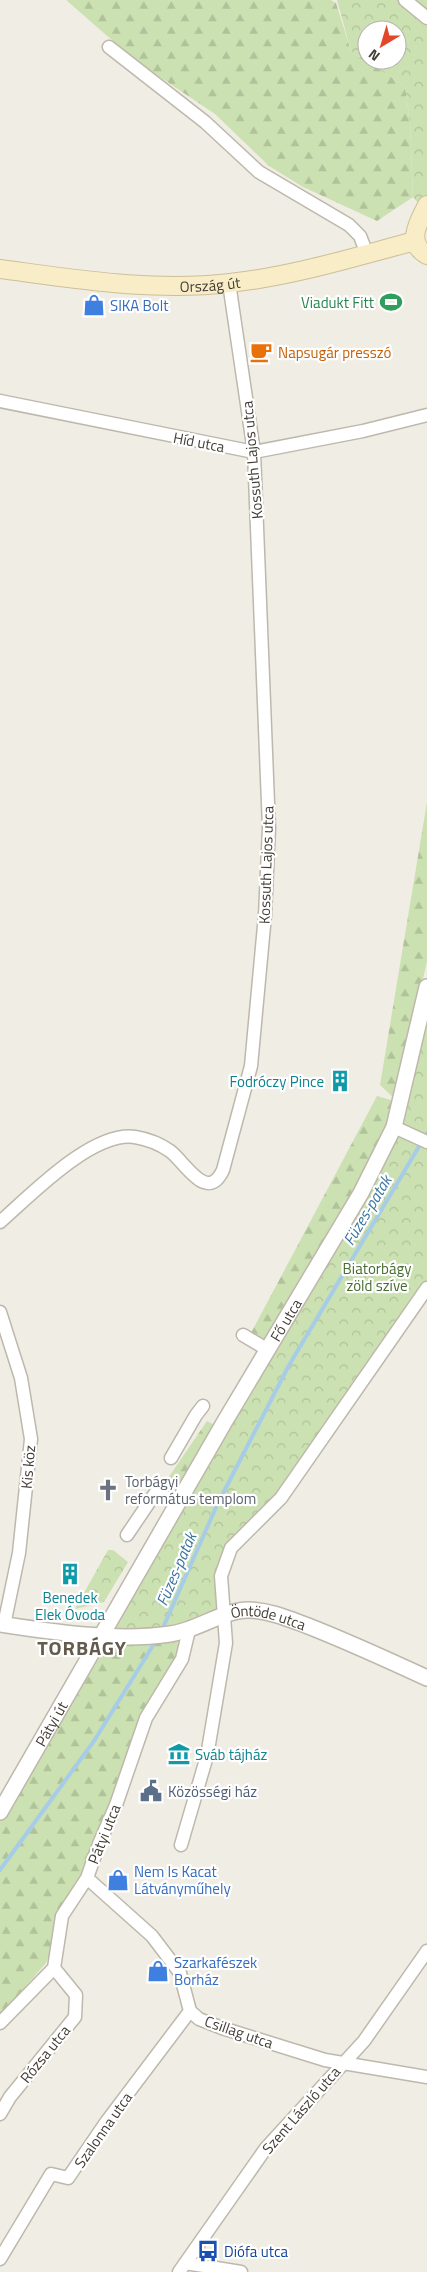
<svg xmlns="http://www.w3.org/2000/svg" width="427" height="2272" font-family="'Titillium Web',sans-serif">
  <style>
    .forest { fill: url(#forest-firs) }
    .park { fill: url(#park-crowns); fill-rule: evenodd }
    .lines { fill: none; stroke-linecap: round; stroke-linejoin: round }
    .stream { stroke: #a7cce8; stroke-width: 4 }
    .minor-casing { stroke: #beb8ac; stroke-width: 15 }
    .tertiary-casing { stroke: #beb8ac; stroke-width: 18 }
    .secondary-casing { stroke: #ccbf99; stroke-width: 20 }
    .minor { stroke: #fff; stroke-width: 12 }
    .tertiary { stroke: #fff; stroke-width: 15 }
    .secondary { stroke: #f8edc7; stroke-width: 18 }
    .labels { text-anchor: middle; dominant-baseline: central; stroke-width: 4.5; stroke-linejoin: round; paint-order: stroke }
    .street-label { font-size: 15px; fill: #423d35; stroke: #fff }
    .leisure-label { font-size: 15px; fill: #27864d; stroke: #fff; text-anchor: end }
    .shop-label { font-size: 15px; fill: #366cbe; stroke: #fff; text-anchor: start }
    .food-label { font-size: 15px; fill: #c56008; stroke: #fff; text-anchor: start }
    .culture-label { font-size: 15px; fill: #0d838f; stroke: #fff; text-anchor: end }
    .park-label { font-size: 15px; fill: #466d2f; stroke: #fff }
    .worship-label { font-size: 15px; fill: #5b616d; stroke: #fff; text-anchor: start }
    .service-label { font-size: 15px; fill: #4e5e75; stroke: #fff; text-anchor: start }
    .transit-label { font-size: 15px; fill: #164399; stroke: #fff; text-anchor: start }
    .water-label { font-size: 16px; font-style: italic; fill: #3a75a2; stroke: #fff }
    .district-label { font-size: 20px; font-weight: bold; letter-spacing: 1px; fill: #645b4e; stroke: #fff }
  </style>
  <defs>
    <pattern id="forest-firs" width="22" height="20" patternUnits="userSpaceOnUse" patternTransform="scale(1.25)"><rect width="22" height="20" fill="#cbe1b1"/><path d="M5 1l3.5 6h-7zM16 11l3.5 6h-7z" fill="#b0c299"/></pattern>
    <pattern id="park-crowns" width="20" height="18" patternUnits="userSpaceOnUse" patternTransform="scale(1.25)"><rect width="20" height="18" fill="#cbe1b1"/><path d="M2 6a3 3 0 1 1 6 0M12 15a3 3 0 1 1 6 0" fill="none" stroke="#b0c299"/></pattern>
  </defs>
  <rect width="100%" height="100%" fill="#f0ede5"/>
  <path class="forest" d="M66 0H331L336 3 351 51 405 86 410 123 413 197 377 221 303 187 269 166 215 114 136 61Z
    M427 802V961L396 1100 380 1085Z
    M377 1096 401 1103 330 1245 267 1342 251 1333Z
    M207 1421 221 1428 177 1491 166 1481Z
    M113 1636 186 1643 46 1963 0 2015V1816Z"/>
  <path class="park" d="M337 0H427V213L413 197 410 123 405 86 351 51ZM367 30H397V60H367Z
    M427 1015V1289L280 1497 231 1548 222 1616 172 1634 102 1636 370 1193 404 1119Z
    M108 1550H113L128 1562 104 1602 75 1609Z"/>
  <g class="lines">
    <path class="stream" d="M162 1630 217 1505 288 1367 427 1133
      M0 1870 94 1741 157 1639"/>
    <g class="minor-casing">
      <path id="minor" d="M405 0 427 18
        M109 47 205 122 259 172 349 225 360 236 367 254
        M0 401 254 452 363 431 427 415
        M394 1127 427 1142
        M0 1222C31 1195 92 1131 135 1137 147 1139 160 1144 170 1151 185 1162 207 1204 223 1170L251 1066 265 915 269 828 254 452 229 283
        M0 1312 21 1378 31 1439 19 1553 4 1625
        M243 1335 268 1350
        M171 1458 196 1415 203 1406
        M127 1535 156 1492 178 1504
        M181 1845 207 1756 226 1643 221 1576 231 1548 281 1498 427 1288
        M87 1878 152 1936 180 1973 190 2011 199 2019 222 2028 325 2060 427 2077
        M0 2023 54 1968 62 1916 87 1878 99 1844 116 1805 146 1718 182 1659 189 1630
        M0 2114 10 2097 75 2017 76 1995 54 1968
        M0 2259 51 2174 68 2178 107 2121 190 2011
        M185 2263 241 2272
        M179 2272 266 2148 364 2041 427 1951"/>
    </g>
    <g class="tertiary-casing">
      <g id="tertiary">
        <path id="s1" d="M0 1624C54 1632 116 1642 170 1634 197 1631 224 1609 250 1610 271 1611 289 1619 308 1626 349 1642 388 1660 427 1678"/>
        <path id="s2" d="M0 1812 225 1421 361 1193 394 1127 427 987"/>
      </g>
    </g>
    <g class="secondary-casing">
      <g id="secondary">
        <path d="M427 205C419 221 405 243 427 255"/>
        <path id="s3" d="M0 269C76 279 153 292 230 283 294 276 354 257 415 241"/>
      </g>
    </g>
    <use href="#minor" class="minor"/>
    <use href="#tertiary" class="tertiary"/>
    <use href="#secondary" class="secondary"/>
  </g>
  <defs>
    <g id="stadium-bare" transform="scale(1.725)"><path d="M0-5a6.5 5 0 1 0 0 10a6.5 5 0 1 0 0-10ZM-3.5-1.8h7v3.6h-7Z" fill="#2e9e5b" stroke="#fff" stroke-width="2.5" paint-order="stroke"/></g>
    <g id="shop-bare" transform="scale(1.725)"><path d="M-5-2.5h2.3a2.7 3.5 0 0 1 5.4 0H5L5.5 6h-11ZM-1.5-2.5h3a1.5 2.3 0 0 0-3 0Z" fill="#3f7fe0" stroke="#fff" stroke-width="2.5" paint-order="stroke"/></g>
    <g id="cafe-bare" transform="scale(1.725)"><path d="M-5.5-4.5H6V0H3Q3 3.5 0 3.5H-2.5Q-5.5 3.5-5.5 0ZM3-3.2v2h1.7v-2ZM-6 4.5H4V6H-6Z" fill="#e8710a" stroke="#fff" stroke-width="2.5" paint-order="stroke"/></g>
    <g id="building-bare" transform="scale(1.725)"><path d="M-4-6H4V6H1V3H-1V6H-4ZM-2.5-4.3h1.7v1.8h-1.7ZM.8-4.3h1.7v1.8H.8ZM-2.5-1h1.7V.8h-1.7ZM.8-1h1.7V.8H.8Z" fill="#0f9aa8" stroke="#fff" stroke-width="2.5" paint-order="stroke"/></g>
    <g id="church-bare" transform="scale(1.725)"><path d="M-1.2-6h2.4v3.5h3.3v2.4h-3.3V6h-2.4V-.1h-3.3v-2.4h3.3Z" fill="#6b7280" stroke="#fff" stroke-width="2.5" paint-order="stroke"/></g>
    <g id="museum-bare" transform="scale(1.725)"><path d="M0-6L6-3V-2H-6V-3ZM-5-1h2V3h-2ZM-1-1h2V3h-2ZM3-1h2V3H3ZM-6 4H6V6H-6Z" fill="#0f9aa8" stroke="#fff" stroke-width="2.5" paint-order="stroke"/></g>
    <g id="civic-bare" transform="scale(1.725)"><path d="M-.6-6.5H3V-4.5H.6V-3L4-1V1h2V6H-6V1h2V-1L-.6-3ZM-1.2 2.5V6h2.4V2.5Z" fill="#5c6f8a" stroke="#fff" stroke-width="2.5" paint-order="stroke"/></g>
    <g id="bus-bare" transform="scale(1.725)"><path d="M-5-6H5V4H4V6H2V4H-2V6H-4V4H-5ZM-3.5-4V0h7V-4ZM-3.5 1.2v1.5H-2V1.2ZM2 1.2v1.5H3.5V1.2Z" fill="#1a4fb4" stroke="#fff" stroke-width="2.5" paint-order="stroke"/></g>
  </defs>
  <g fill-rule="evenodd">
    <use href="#stadium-bare" x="391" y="302"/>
    <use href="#shop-bare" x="94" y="305"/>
    <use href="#cafe-bare" x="261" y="352"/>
    <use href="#building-bare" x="340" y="1081"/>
    <use href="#church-bare" x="108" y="1490"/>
    <use href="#building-bare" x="70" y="1574"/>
    <use href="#museum-bare" x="179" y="1754"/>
    <use href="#civic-bare" x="151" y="1791"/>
    <use href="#shop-bare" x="118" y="1880"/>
    <use href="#shop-bare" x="158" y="1971"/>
    <use href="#bus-bare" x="208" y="2251"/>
  </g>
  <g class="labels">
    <g class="street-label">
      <text stroke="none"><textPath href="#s3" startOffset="211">Ország út</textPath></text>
      <text transform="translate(199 442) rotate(11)">Híd utca</text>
      <text transform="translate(252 460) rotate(-95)">Kossuth Lajos utca</text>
      <text transform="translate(266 865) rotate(-88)">Kossuth Lajos utca</text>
      <text stroke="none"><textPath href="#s2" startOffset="569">Fő utca</textPath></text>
      <text transform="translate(28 1467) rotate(-85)">Kis köz</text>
      <text stroke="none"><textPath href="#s1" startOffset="274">Öntöde utca</textPath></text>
      <text stroke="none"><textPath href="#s2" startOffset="102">Pátyi út</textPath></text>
      <text transform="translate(104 1834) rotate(-68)">Pátyi utca</text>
      <text transform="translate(239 2032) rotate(19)">Csillag utca</text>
      <text transform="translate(45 2054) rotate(-51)">Rózsa utca</text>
      <text transform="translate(301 2110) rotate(-49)">Szent László utca</text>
      <text transform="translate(103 2130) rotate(-55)">Szalonna utca</text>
    </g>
    <g class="leisure-label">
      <text x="374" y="302">Viadukt Fitt</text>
    </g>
    <g class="shop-label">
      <text x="110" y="305">SIKA Bolt</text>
      <text x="134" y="1871">Nem Is Kacat<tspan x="134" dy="17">Látványműhely</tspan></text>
      <text x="174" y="1962">Szarkafészek<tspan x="174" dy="17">Borház</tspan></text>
    </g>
    <g class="food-label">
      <text x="278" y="352">Napsugár presszó</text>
    </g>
    <g class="culture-label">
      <text x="324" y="1081">Fodróczy Pince</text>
      <text x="70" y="1597" text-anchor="middle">Benedek<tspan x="70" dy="17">Elek Óvoda</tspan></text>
      <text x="195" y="1754" text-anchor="start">Sváb tájház</text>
    </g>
    <g class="park-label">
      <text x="377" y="1268">Biatorbágy<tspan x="377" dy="17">zöld szíve</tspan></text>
    </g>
    <g class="worship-label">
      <text x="125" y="1481">Torbágyi<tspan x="125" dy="17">református templom</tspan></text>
    </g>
    <g class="service-label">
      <text x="168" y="1791">Közösségi ház</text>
    </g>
    <g class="transit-label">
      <text x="224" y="2251">Diófa utca</text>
    </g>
    <g class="water-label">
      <text transform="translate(367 1210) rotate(-59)">Füzes-patak</text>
      <text transform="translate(176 1569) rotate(-67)">Füzes-patak</text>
    </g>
    <g class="district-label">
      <text x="82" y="1647">TORBÁGY</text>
    </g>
  </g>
  <g transform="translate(382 45) rotate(218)"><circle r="24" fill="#ffffff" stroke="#b3b1ae"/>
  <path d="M0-4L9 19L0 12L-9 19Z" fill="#e34729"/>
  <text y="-8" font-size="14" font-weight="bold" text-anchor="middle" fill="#423d35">N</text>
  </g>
</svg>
